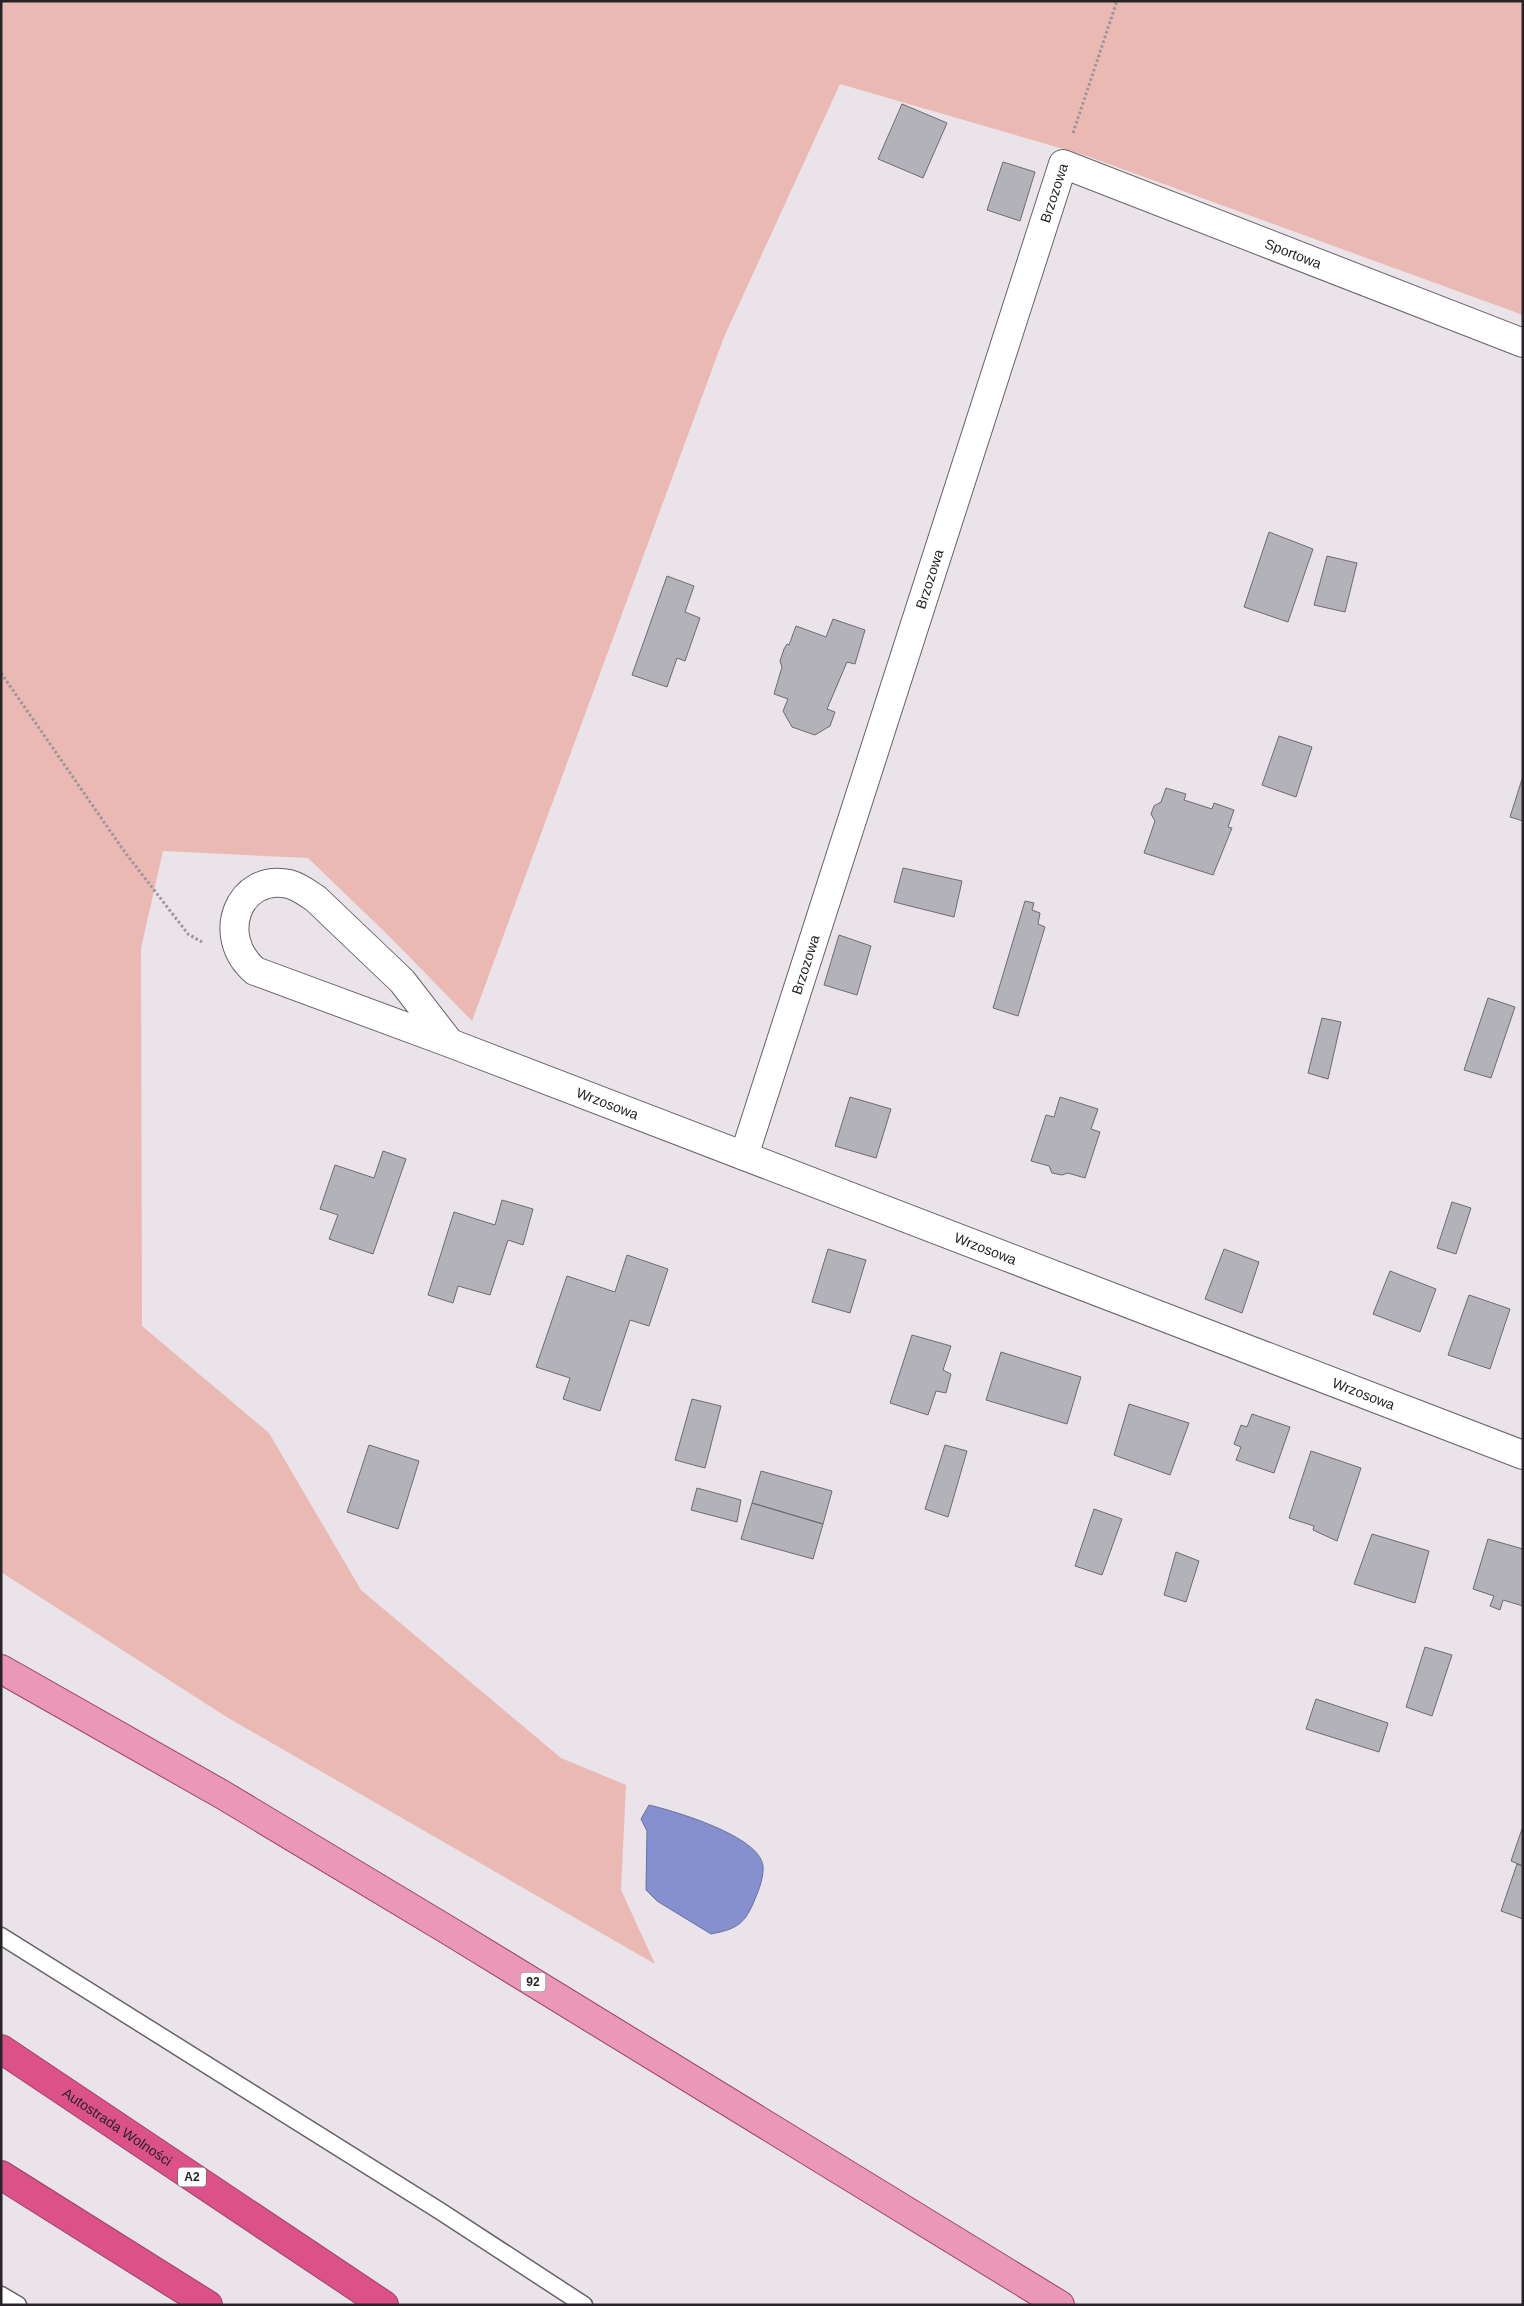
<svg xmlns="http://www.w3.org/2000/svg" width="1524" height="2306" font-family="Arial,sans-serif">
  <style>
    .green { fill: #ebb9b3 }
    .water { fill: #8690cf; stroke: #69709c }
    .building { fill: #b4b2b9; stroke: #6d6b71 }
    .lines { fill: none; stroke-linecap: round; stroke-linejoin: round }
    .lane-casing { stroke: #686266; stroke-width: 19 }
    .street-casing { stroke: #686266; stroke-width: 30 }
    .primary-casing { stroke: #9c4266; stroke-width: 30 }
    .highway-casing { stroke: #9c4266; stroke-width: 30 }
    .path { stroke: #9a959a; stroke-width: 3; stroke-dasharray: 2.5 2.5; stroke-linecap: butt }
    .lane { stroke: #fff; stroke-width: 16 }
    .street { stroke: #fff; stroke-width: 28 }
    .primary { stroke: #ea97b8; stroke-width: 28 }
    .highway { stroke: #dc5288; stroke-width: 28 }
    .labels { text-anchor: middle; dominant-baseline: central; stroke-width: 5; stroke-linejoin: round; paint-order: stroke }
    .shield { fill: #fff; stroke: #676667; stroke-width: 1 }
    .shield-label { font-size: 12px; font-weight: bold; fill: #262426 }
    .street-label { font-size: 14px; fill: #262426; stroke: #fff }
  </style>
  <rect width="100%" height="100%" fill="#eae3e9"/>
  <path class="green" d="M1 1H1523V315L1084 155 840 84 724 337 472 1021 391 938 308 858 163 851 141 948 142 1326 269 1433 361 1590 561 1758 626 1785 621 1890 655 1964 225 1716 1 1572Z"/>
  <path class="water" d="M649 1805C674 1811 760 1836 763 1866 764 1876 759 1890 755 1899 745 1924 737 1929 711 1934L657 1901 646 1890 647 1831 641 1819Z"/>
  <path class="building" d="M902 104 947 123 923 178 878 159Z
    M1003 162 1035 172 1020 221 987 210Z
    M1269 532 1313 549 1288 622 1244 607Z
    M1327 556 1357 563 1345 612 1314 605Z
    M667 576 694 586 685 612 700 618 685 661 677 658 667 687 632 675Z
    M833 619 865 630 855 664 847 662 827 709 835 712 830 726 815 735 792 727 783 711 788 699 774 694 782 667 780 661 784 649 787 644 789 645 796 626 826 637Z
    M1279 736 1312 747 1296 797 1262 785Z
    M1523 776V821L1510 817Z
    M1166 788 1186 794 1184 800 1212 809 1214 803 1234 810 1228 827 1232 828 1213 875 1144 853 1155 821 1151 814 1154 806 1161 802Z
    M903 868 962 881 954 917 894 902Z
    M1025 901 1034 903 1032 910 1040 913 1038 924 1045 927 1018 1016 993 1008Z
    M839 935 871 946 857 995 824 985Z
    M1488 998 1515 1007 1491 1078 1464 1070Z
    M1322 1018 1341 1022 1328 1079 1308 1073Z
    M850 1097 891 1109 876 1158 835 1146Z
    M1060 1097 1098 1109 1091 1129 1100 1132 1085 1178 1068 1173 1062 1175 1052 1173 1049 1166 1031 1161 1046 1115 1054 1117Z
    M383 1151 406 1159 373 1254 329 1239 338 1215 320 1209 335 1165 374 1178Z
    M502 1200 533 1209 523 1245 508 1240 490 1295 458 1286 453 1303 428 1295 454 1212 495 1225Z
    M1452 1202 1471 1208 1456 1254 1437 1248Z
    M828 1249 866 1260 850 1313 812 1302Z
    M1224 1249 1259 1262 1242 1313 1205 1299Z
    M627 1255 668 1269 649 1326 630 1320 600 1411 563 1399 570 1378 536 1367 567 1276 615 1292Z
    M1390 1271 1436 1289 1420 1332 1373 1314Z
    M1469 1295 1510 1309 1490 1369 1448 1355Z
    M912 1335 951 1346 943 1370 951 1374 946 1393 936 1391 928 1415 890 1403Z
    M1001 1352 1081 1377 1067 1424 986 1400Z
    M692 1399 721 1406 705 1468 675 1460Z
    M1129 1404 1189 1423 1170 1475 1114 1455Z
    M1252 1414 1290 1427 1274 1473 1236 1460 1241 1447 1234 1444 1241 1425 1247 1427Z
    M369 1445 419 1461 398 1529 347 1512Z
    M945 1445 967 1451 948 1517 925 1509Z
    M1311 1451 1361 1468 1337 1541 1313 1530 1314 1526 1289 1518Z
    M761 1471 832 1491 823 1524 752 1503Z
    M697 1488 741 1500 737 1522 691 1510Z
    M752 1503 823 1524 813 1559 741 1539Z
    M1094 1509 1122 1519 1102 1575 1075 1566Z
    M1372 1534 1429 1551 1415 1603 1354 1584Z
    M1488 1539 1523 1549V1606L1503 1600 1500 1610 1490 1606 1494 1596 1473 1589Z
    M1176 1552 1199 1561 1186 1602 1164 1595Z
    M1425 1647 1452 1655 1432 1716 1406 1707Z
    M1316 1699 1388 1723 1379 1752 1306 1729Z
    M1523 1826V1866L1511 1861Z
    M1517 1864 1523 1866V1919L1501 1911Z"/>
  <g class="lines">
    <g class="lane-casing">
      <path id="lane" d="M1 1936 440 2211 584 2305
        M1 2295 18 2305"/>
    </g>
    <g class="street-casing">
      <g id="street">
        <path id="s1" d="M450 1043 402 981 316 899C307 893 300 887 289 884 239 873 214 936 255 971L450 1043 1523 1455"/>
        <path id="s2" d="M744 1156 1063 164 1523 343"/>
      </g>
    </g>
    <g class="primary-casing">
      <path id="primary" d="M1 1669 223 1795 451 1932 1060 2305"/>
    </g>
    <g class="highway-casing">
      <g id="highway">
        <path id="s3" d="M1 2049 384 2305"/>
        <path d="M1 2175 208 2305"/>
      </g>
    </g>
    <path class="path" d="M1073 133 1117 1
      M1 673 124 851 188 934 202 942"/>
    <use href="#lane" class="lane"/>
    <use href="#street" class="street"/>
    <use href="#primary" class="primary"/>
    <use href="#highway" class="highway"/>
  </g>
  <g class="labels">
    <g class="shield">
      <rect x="520.5" y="1972.5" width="25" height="19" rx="4"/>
      <rect x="178" y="2167.5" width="28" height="19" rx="4"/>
    </g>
    <g class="shield-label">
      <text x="533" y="1982">92</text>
      <text x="192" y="2177">A2</text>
    </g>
    <g class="street-label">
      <text transform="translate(1054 193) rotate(-72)">Brzozowa</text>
      <text stroke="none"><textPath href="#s2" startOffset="1289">Sportowa</textPath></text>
      <text stroke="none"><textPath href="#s2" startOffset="606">Brzozowa</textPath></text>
      <text stroke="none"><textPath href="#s2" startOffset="201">Brzozowa</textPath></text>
      <text stroke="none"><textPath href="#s1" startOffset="735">Wrzosowa</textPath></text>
      <text stroke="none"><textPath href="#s1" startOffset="1140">Wrzosowa</textPath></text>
      <text stroke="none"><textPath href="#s1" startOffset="1545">Wrzosowa</textPath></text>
      <text stroke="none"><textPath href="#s3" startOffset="140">Autostrada Wolności</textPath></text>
    </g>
  </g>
  <rect width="1524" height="2306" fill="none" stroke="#262426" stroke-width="5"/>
</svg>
